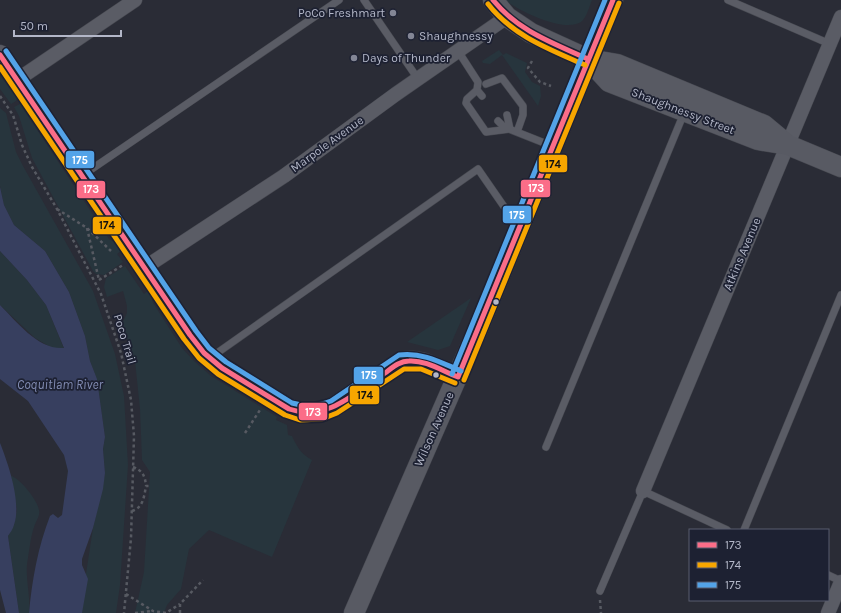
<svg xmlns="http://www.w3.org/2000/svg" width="841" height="613" font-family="Karla,sans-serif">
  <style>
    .green { fill: #27353d }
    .water { fill: #373f5f }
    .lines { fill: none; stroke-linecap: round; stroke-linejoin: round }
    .lane-casing { stroke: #464850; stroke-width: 8 }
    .street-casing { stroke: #464850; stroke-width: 15 }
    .secondary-casing { stroke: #464850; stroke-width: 21 }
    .path { stroke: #575a62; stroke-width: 2.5; stroke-dasharray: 3 3; stroke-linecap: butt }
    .lane { stroke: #5a5c65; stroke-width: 7 }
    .street { stroke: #5a5c65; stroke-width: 14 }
    .secondary { stroke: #585a63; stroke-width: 20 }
    .bus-1-casing { stroke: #1d2132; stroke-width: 8 }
    .bus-2-casing { stroke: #1d2132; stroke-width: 8 }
    .bus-3-casing { stroke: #1d2132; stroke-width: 8 }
    .bus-1 { stroke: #fb6d88; stroke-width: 5 }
    .bus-2 { stroke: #f7a600; stroke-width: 5 }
    .bus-3 { stroke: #53a3e8; stroke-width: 5 }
    .poi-dot { fill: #838695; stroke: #1d2132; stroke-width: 1.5 }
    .bus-dot { fill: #b3b7c8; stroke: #1d2132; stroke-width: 1.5 }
    .labels { text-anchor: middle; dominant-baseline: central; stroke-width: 3.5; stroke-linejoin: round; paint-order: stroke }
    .poi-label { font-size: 12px; fill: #b3b7c8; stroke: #1d2132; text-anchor: start }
    .street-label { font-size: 12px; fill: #b3b7c8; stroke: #1d2132 }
    .water-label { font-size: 13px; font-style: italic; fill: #838db4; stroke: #1d2132 }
    .line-badge { stroke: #1d2132; stroke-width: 1.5 }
    .badge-label { font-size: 11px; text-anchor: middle; font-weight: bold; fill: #fff }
    .pale-badge-label { font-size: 11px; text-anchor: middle; font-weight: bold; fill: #111 }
  </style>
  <rect width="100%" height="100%" fill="#2a2c36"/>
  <path class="green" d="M505 0H592C589 7 587 17 581 22 564 33 519 11 505 0Z
    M499 50 503 55 506 53 527 63 525 72 532 82 540 86 541 96 538 106 502 55 490 64 483 63 482 61Z
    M0 75 17 98 16 101 11 104 0 89Z
    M20 104 109 239 117 244 122 250 117 254 123 262 104 275 96 274 93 271 32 158 19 116 14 107Z
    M0 108 6 113 16 152 23 166 93 291 115 354 124 396 128 465 120 585 116 613H80L93 528 105 473 103 449 105 437 97 380 90 361 85 336 69 292 45 251 14 225 4 205 0 186Z
    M0 251 27 280 46 305 64 349 52 348 35 338 0 305Z
    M125 266 144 294 149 290 153 303 182 348 194 361 211 376 277 417 276 420 287 425 288 435 292 436C297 447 301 454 312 460L272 557 209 530 189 549 181 589 167 605 164 613H135L144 572 150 472 142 460 140 409 135 361 122 324 127 313V306L123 291 107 297 104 287 106 278Z
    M471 298 450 346 438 350 407 342Z
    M11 476C20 478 38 501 39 510 40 514 38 518 36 522 31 533 30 546 28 558 24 577 31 594 29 613H19L8 536 14 525 17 510Z"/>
  <path class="water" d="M0 187 4 205 14 225 45 251 69 292 85 336 90 361 97 379 105 437 103 449 105 473 103 489 93 528 82 559V565L88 579 82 613H29C32 580 38 547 50 516L53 514 58 518 62 515 68 471 64 455 28 401 0 379V305C17 322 38 350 64 348L46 305 27 280 0 251Z
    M0 443C8 463 22 503 14 525 13 529 10 533 8 536L19 613H6L0 590Z"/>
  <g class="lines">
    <g class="lane-casing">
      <path id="lane" d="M364 0 418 79
        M728 0 830 44
        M458 51 478 82 477 90 482 96
        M486 84 502 78 523 106V115L517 132
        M477 90 467 99 466 103 486 132 510 129 507 115
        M498 121 504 127 552 146
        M83 175 339 0
        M210 358 478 169 505 208 524 216
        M546 447 684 113
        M744 530 841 295
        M828 575 841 581
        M600 591 643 491 727 530"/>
    </g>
    <g class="street-casing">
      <path id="street" d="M17 80 135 0
        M144 268 284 176 396 94 507 17
        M643 491 841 17
        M828 613 841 582"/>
    </g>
    <g class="secondary-casing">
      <path id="secondary" d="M493 0 507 17 531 33 588 59 617 64 764 125 788 145
        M0 55 190 335 204 353 222 368 289 409 301 413 321 412 334 407 401 362C421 357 439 370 458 377
        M588 59 609 82 758 140 788 145 841 167
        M354 613 478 329 613 0"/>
    </g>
    <path class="path" d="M532 61 528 68 540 82 551 86
      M0 96 13 115 22 145 32 167 57 209 101 294 121 353 131 400 134 436 131 538 124 613
      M57 209 87 228 111 251
      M87 228 99 280
      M99 280 123 265
      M245 433 260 410
      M133 467C143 471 145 476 146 486
      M132 511C143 508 144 497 146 486H149
      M126 594 153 611 166 613 180 604
      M600 600 601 613
      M135 613 151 611
      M180 613V604L203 580"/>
    <use href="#lane" class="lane"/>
    <use href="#street" class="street"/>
    <use href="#secondary" class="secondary"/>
    <g class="bus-1-casing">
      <path id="bus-1" d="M493 0C518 31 553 43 588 59
        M0 55 190 335 204 353 222 368 289 409C327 422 355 393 385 373 392 368 399 361 409 361 426 360 442 371 458 377
        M458 377 613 0"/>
    </g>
    <g class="bus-2-casing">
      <path id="bus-2" d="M488 4C513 36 549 49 585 65
        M0 67 184 339 199 358 218 374 285 415 300 420 322 419 337 413 404 369H421L455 383
        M464 380 619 3"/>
    </g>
    <g class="bus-3-casing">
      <path id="bus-3" d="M6 51 196 331 209 348 226 362 292 403C306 407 317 406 331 401L399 355C422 352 440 362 461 371
        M452 374 605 0"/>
    </g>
    <use href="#bus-1" class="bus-1"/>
    <use href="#bus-2" class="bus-2"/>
    <use href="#bus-3" class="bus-3"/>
  </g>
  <g class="poi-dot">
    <circle cx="393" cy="13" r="4"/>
    <circle cx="411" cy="36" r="4"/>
    <circle cx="354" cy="58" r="4"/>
  </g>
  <g class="bus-dot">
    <circle cx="496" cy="302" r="3.5"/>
    <circle cx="436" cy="375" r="3.5"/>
  </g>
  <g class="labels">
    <g class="poi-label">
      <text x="385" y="13" text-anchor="end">PoCo Freshmart</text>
      <text x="419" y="36">Shaughnessy</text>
      <text x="362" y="58">Days of Thunder</text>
    </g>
    <g class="street-label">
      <text transform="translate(683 111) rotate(21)">Shaughnessy Street</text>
      <text transform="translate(327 144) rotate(-36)">Marpole Avenue</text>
      <text transform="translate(742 254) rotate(-67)">Atkins Avenue</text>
      <text transform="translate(125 339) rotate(73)">Poco Trail</text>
      <text transform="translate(434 429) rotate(-66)">Wilson Avenue</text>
    </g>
    <g class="water-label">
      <text x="60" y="384">Coquitlam River</text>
    </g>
  </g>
  <g class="line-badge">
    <rect x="65" y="150" width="30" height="19" rx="4" fill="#53a3e8"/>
    <rect x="538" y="154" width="30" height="19" rx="4" fill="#f7a600"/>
    <rect x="520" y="179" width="31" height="19" rx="4" fill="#fb6d88"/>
    <rect x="76" y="180" width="30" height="19" rx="4" fill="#fb6d88"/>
    <rect x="502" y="205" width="30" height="19" rx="4" fill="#53a3e8"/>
    <rect x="92" y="216" width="30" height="19" rx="4" fill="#f7a600"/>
    <rect x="353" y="366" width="31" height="19" rx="4" fill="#53a3e8"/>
    <rect x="349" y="385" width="31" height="20" rx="4" fill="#f7a600"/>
    <rect x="298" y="402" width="30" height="19" rx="4" fill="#fb6d88"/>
  </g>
  <g class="badge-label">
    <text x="80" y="164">175</text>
    <text x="536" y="192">173</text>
    <text x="91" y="193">173</text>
    <text x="517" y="219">175</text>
    <text x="369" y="379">175</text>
    <text x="313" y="416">173</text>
  </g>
  <g class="pale-badge-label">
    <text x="553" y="168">174</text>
    <text x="107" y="229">174</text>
    <text x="365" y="399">174</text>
  </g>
  <rect x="689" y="529" width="140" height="72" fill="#1d2132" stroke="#595d6e"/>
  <rect x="697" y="542" width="20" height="6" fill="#fb6d88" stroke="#595d6e"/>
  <text x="725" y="549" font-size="12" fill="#b3b7c8">173</text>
  <rect x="697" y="562" width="20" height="6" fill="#f7a600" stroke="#595d6e"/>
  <text x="725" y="569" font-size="12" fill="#b3b7c8">174</text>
  <rect x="697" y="582" width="20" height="6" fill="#53a3e8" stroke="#595d6e"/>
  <text x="725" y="589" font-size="12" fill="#b3b7c8">175</text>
  <path d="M14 30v6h107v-6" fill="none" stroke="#b3b7c8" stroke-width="2"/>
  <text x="20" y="30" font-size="12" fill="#b3b7c8" stroke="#1d2132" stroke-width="3" paint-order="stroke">50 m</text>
</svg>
